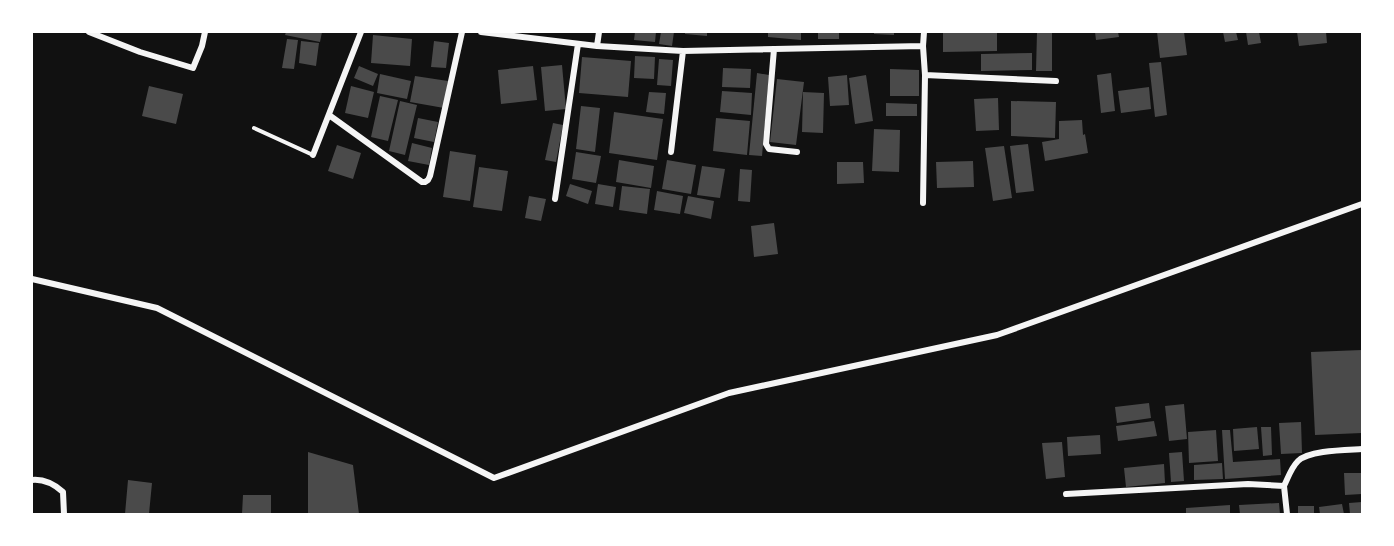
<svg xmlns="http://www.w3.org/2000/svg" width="1394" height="546" font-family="'DM Sans',sans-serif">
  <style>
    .building { fill: #4a4a4a }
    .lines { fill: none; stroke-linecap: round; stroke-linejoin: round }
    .service { stroke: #f5f5f5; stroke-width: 4 }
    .minor { stroke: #f5f5f5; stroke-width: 6 }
  </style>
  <rect width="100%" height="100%" fill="#111"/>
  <path class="building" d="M286 32H322L320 42 285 35Z
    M635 32H656L655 42 634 40Z
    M661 32H674L672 46 659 44Z
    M685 32H707V36L685 34Z
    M768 32H801V40L768 37Z
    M818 32H839V39H818Z
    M874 32H894V35L874 34Z
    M943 32H997V51L943 52Z
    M1037 32 1052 33V71H1036Z
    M1095 32H1118L1119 37 1096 40Z
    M1157 32H1184L1187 55 1160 58Z
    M1223 32H1236L1238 40 1225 42Z
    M1246 32H1259L1261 43 1248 45Z
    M1297 32H1326L1327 43 1299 46Z
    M373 35 412 39 410 66 371 63Z
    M287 39 298 40 294 69 282 68Z
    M301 41 319 43 316 66 299 63Z
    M434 41 449 43 446 68 431 67Z
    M1032 53V70L981 71V54Z
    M635 56 655 57 654 79 634 78Z
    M582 57 631 61 628 97 579 93Z
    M659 59 673 60 671 86 657 85Z
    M1161 62 1167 115 1155 117 1149 63Z
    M562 65 566 109 545 111 541 67Z
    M359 66 378 74 373 86 354 78Z
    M533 66 537 100 501 104 498 70Z
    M723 68 751 69 750 88 722 87Z
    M890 69 919 70V96H890Z
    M757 73 769 75 762 156 749 155Z
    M1111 73 1115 111 1101 113 1097 75Z
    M380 74 411 81 407 99 377 93Z
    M847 75 849 105 830 106 828 77Z
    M866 75 873 121 855 124 849 78Z
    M415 76 448 81 444 108 410 102Z
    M777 79 804 82 796 145 770 142Z
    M149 86 183 94 176 124 142 116Z
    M351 86 374 92 368 118 345 113Z
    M1149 87 1151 109 1121 113 1118 91Z
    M722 91 752 93 751 115 720 112Z
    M649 92 666 93 664 114 646 112Z
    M803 92 824 93 823 133 802 132Z
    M380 96 398 100 388 141 371 137Z
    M998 98 999 130 976 131 974 99Z
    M400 101 417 105 405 155 389 151Z
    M1011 101 1056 102 1055 138 1011 136Z
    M886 103 917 104V116H886Z
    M581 106 600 108 595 152 576 149Z
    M614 112 663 119 657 160 609 153Z
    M418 118 438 122 434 142 414 138Z
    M716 118 750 121 747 155 713 151Z
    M1082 120 1083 135 1085 134 1088 153 1045 161 1042 142 1059 139V121Z
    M553 123 563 125 556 162 545 160Z
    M874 129 900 130 899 172 872 171Z
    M412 143 432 148 429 165 408 161Z
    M1028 144 1034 191 1016 193 1010 146Z
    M337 145 361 153 353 179 328 171Z
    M1004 146 1012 198 993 201 985 148Z
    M450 151 476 155 470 201 443 197Z
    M576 152 601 156 596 183 572 179Z
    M619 160 654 166 651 188 616 182Z
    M667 160 696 165 691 194 662 189Z
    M973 161 974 187 937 188 936 162Z
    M837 162H863L864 183 837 184Z
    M702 166 725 169 720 198 697 195Z
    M479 167 508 171 502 211 473 207Z
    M740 169 752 170 750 202 738 201Z
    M570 184 592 191 588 204 566 196Z
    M598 184 616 187 613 207 595 204Z
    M622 186 650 189 647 214 619 210Z
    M657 191 683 196 680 214 654 210Z
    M529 196 546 199 541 221 525 218Z
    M688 196 714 201 711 219 684 213Z
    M774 223 778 254 754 257 751 226Z
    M1362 350V433L1315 435 1311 352Z
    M1149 403 1151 418 1117 423 1115 407Z
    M1184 404 1187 439 1169 441 1165 406Z
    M1154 421 1157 436 1118 441 1116 426Z
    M1301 422 1302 453 1281 454 1279 423Z
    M1257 427 1259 449 1234 451 1233 429Z
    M1261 427H1271L1272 455 1263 456Z
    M1216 430 1218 461 1189 463 1188 432Z
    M1222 430H1230L1233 462 1280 459 1281 475 1225 479Z
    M1100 435 1101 454 1068 456 1067 437Z
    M1062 442 1065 477 1046 479 1042 443Z
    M308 452 353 465 359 514 308 513Z
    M1182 452 1184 481 1171 482 1169 453Z
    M1222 463 1223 479 1194 480V465Z
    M1164 464 1165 483 1126 487 1124 468Z
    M1344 473H1362V494L1345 495Z
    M128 480 152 483 149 514H125Z
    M243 495H271V514H242Z
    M1362 502V514H1350L1349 503Z
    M1279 503 1280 514H1240L1239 505Z
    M1342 504 1344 514H1320L1319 507Z
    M1230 505V514H1186V508Z
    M1298 506H1314V514H1298Z"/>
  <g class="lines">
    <path class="service" d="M254 128 313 155"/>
    <path class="minor" d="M89 32 140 52 193 68 202 46 205 32
      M481 32 597 46 683 51 923 46 924 32
      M597 46 599 32
      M774 49 766 144 769 149 797 152
      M925 75 1056 81
      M329 115 422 182H425L428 180 430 176 462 32
      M671 152 683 51
      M313 155 361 32
      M555 199 578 44
      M923 203 925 75 923 46
      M32 279 157 308 494 478 729 393 997 335 1362 204
      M32 480C43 479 54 484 63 492L64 514
      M1284 486C1288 478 1291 468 1298 461 1309 450 1347 450 1362 449
      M1066 494 1248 484 1284 486 1287 514"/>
  </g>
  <rect width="1394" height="546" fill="none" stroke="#ffffff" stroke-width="66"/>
</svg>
